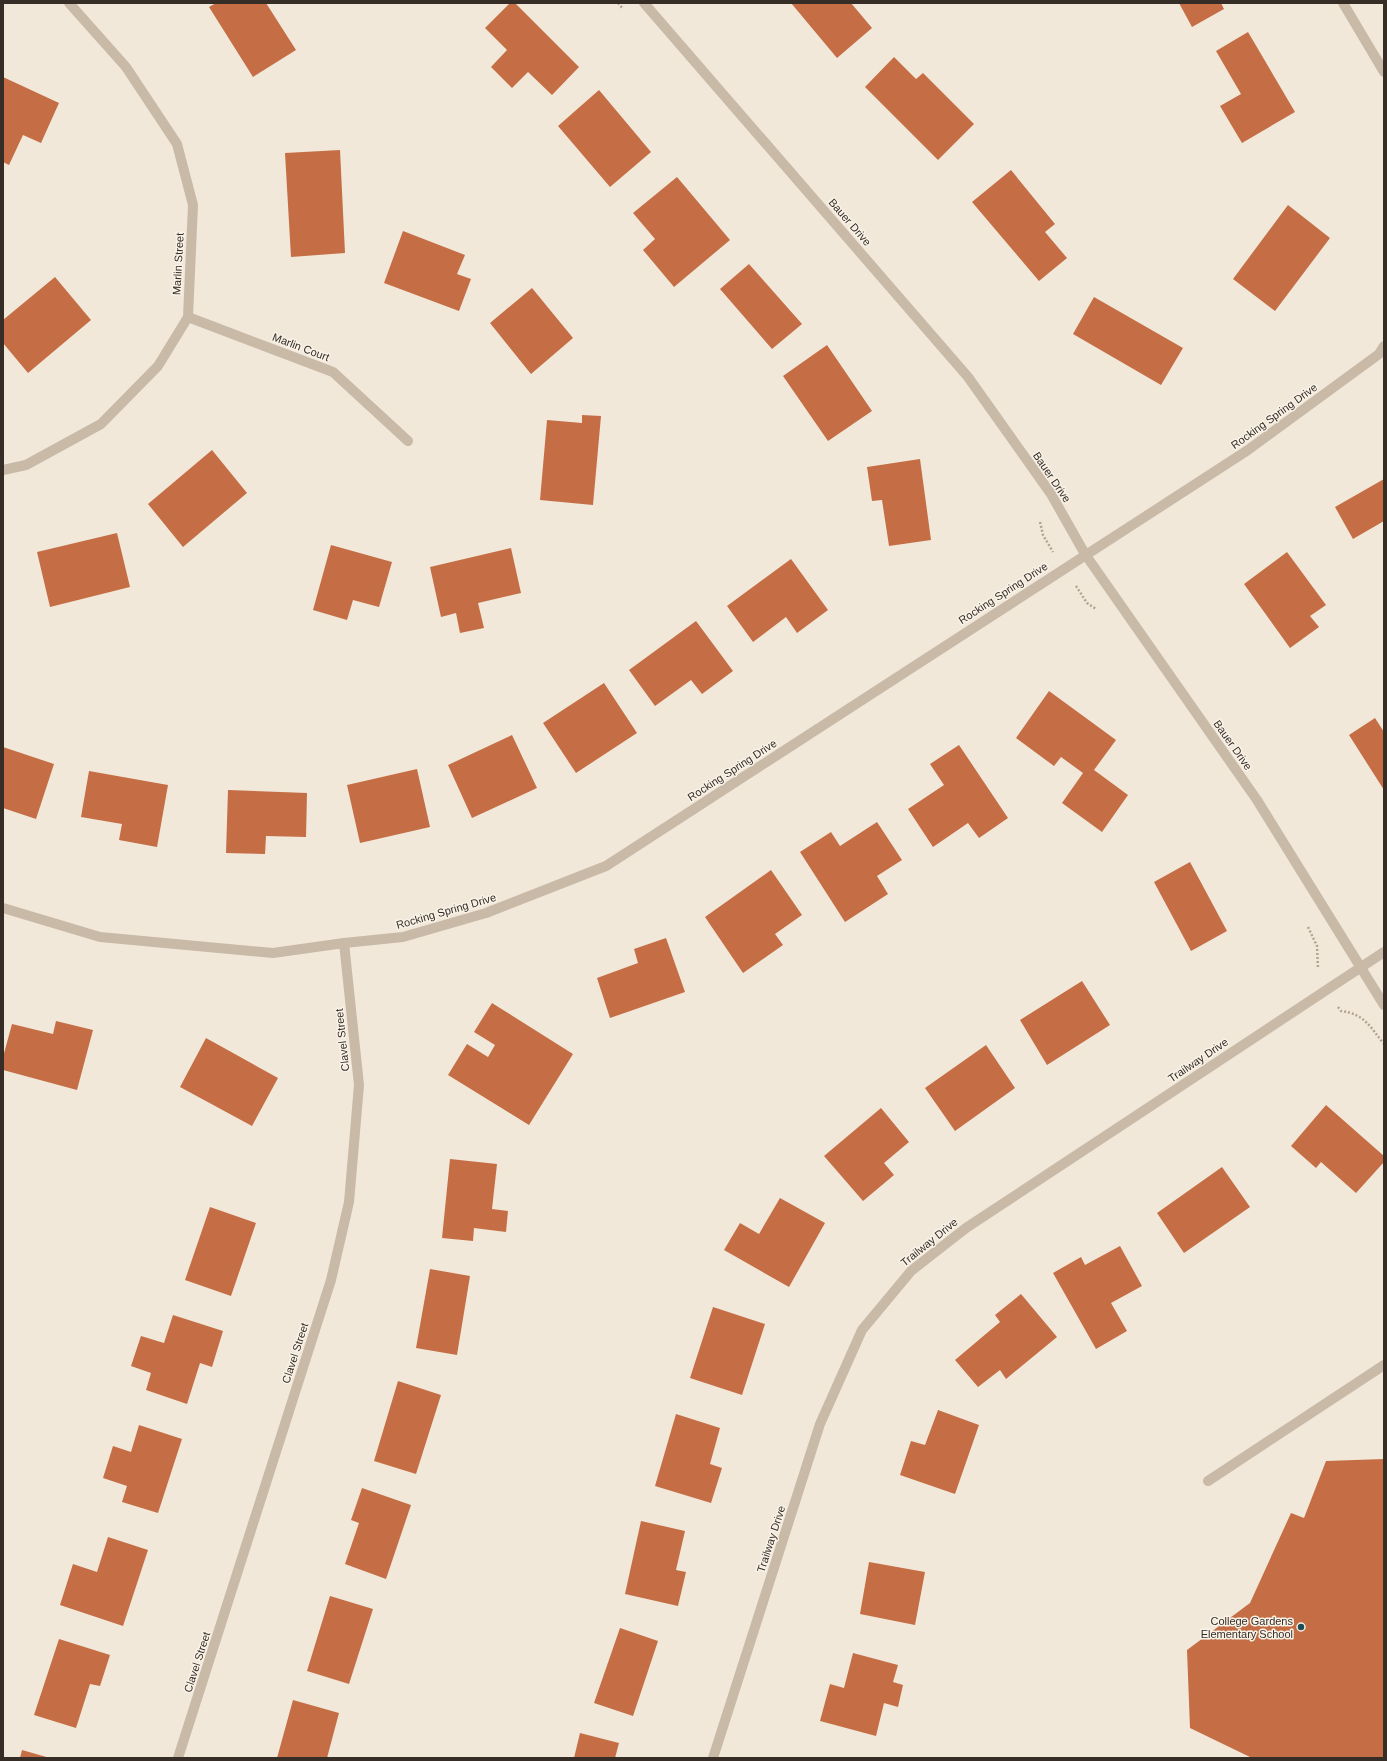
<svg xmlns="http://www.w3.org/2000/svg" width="1387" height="1761" font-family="Arial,sans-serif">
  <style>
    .building { fill: #c56e45 }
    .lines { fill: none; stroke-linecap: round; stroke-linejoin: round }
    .path { stroke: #b5a391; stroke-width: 2.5; stroke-dasharray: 2 2; stroke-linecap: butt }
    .minor { stroke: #c9b9a7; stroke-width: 10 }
    .poi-dot { fill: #1d4e56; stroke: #f9f2e7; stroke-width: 1.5 }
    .labels { text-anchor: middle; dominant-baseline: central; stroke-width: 3; stroke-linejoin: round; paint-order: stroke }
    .street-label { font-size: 11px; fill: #362d27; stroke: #f9f2e7 }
    .poi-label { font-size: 11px; fill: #362d27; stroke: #f9f2e7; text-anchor: end }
  </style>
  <rect width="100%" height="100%" fill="#f1e8da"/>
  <path class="building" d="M216 3H266L296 50 253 77 209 7Z
    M510 3H515L579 67 552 95 528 72 512 88 491 67 507 50 485 28Z
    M791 3H851L872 28 837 58Z
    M1179 3H1221L1224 9 1192 27Z
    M1248 32 1295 112 1242 143 1220 106 1241 94 1216 51Z
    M894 57 916 79 923 73 974 124 938 160 865 87Z
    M3 77 59 103 41 143 23 135 9 165 3 162Z
    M599 90 651 152 610 187 558 126Z
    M340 150 345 253 291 257 285 153Z
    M1011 170 1055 224 1045 232 1067 258 1039 281 972 202Z
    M677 177 730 240 674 287 643 250 655 239 633 213Z
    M1288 205 1330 238 1275 311 1233 279Z
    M403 231 465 255 457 274 471 279 459 311 384 283Z
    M749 264 802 324 772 349 720 289Z
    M55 277 91 320 28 373 3 343V320Z
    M532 288 573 338 531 374 490 323Z
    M1094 297 1183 348 1161 385 1073 334Z
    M827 345 872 411 828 441 783 376Z
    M582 415 601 416 593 505 540 500 547 420 582 423Z
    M212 450 247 493 183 547 148 504Z
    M920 459 931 540 889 546 882 500 872 501 867 467Z
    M1384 479V521L1353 539 1335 507Z
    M117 533 130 587 50 607 37 552Z
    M331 545 392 562 379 607 353 600 347 620 313 610Z
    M511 548 521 593 478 603 484 628 460 633 456 613 441 617 430 567Z
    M1287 552 1326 605 1310 616 1319 627 1290 648 1244 584Z
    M791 559 828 610 797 633 786 617 753 642 727 606Z
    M696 621 733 671 702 694 691 680 655 706 629 670Z
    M604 683 637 733 576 773 543 723Z
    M1049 691 1116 740 1094 770 1128 795 1102 832 1062 803 1083 773 1061 757 1054 766 1016 738Z
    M1375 718 1384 732V790L1349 735Z
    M512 735 537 788 472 818 448 765Z
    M959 745 1008 818 979 838 968 823 933 847 908 809 944 785 930 764Z
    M3 747 54 764 36 819 3 808Z
    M417 769 430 827 360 843 347 785Z
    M89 771 168 785 157 847 119 840 122 824 81 817Z
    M228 790 307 793 306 837 266 836 265 854 226 853Z
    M877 822 902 860 877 876 888 894 845 922 800 852 831 832 840 846Z
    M1190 862 1227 931 1191 951 1154 882Z
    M771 870 802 915 775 934 783 945 743 973 705 917Z
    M666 938 685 992 610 1018 597 978 638 963 634 949Z
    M1082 981 1110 1025 1047 1065 1020 1020Z
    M492 1003 573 1054 529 1125 448 1075 467 1044 488 1057 495 1045 474 1032Z
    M56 1021 93 1030 77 1090 3 1070V1057L12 1024 53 1034Z
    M206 1038 278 1078 252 1126 180 1087Z
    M986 1045 1015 1088 955 1131 925 1088Z
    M1326 1105 1384 1156V1162L1356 1193 1321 1162 1316 1168 1291 1146Z
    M881 1108 909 1142 884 1163 894 1175 863 1201 824 1156Z
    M450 1159 497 1164 492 1209 508 1211 506 1232 474 1228 473 1241 442 1238Z
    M1222 1167 1250 1207 1184 1253 1157 1213Z
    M780 1198 825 1223 789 1287 724 1250 740 1223 759 1234Z
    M210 1207 256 1223 231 1296 185 1280Z
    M1120 1246 1142 1286 1111 1303 1127 1331 1096 1349 1053 1273 1081 1257 1085 1265Z
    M430 1269 470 1276 457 1355 416 1348Z
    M1021 1294 1057 1337 1006 1379 1000 1370 978 1387 955 1360 1000 1322 995 1315Z
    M713 1307 765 1324 742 1395 690 1378Z
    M173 1315 223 1331 212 1367 200 1363 187 1404 146 1390 151 1373 131 1366 141 1336 164 1343Z
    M398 1381 441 1395 416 1474 374 1461Z
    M938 1410 979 1425 955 1494 900 1475 911 1441 925 1445Z
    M676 1414 720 1428 710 1464 722 1468 711 1503 655 1486Z
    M139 1425 182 1439 158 1513 122 1502 127 1486 103 1478 113 1446 131 1452Z
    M1384 1459V1758H1252L1190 1728 1187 1650 1250 1603 1291 1513 1304 1518 1326 1461Z
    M362 1488 411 1505 386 1579 345 1564 359 1523 351 1520Z
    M641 1521 685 1531 676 1570 686 1572 678 1606 625 1594Z
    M108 1537 148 1550 123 1626 60 1605 73 1564 97 1572Z
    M869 1562 925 1572 915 1625 860 1614Z
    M330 1596 373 1609 349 1684 307 1671Z
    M620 1628 658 1641 633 1716 594 1703Z
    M59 1639 110 1655 100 1686 90 1684 76 1728 34 1715Z
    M853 1653 898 1665 893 1682 903 1685 898 1707 884 1703 876 1736 820 1721 830 1684 844 1688Z
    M293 1700 339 1713 327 1758H277Z
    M580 1733 619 1743 615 1758H574Z
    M22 1750 50 1758H20Z"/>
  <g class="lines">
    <path class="path" d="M618 3 623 9
      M1040 522 1043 535 1053 552
      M1076 586 1087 603 1096 609
      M1308 927 1317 946 1318 969
      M1338 1007 1341 1011C1365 1014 1370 1027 1384 1044"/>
    <path class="minor" d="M644 3 968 377 1051 494 1085 554 1257 800 1384 1005
      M1343 3 1384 72
      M188 317 333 372 408 441
      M3 470 26 465 101 424 158 366 188 317 193 205 177 144 126 67 69 3
      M3 908 100 937 273 953 344 943 403 937 486 913 606 866 1248 450 1379 354 1384 346
      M1208 1481 1384 1365
      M178 1758 331 1280 349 1202 359 1085 344 943
      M713 1758 820 1424 862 1330 911 1271 966 1228 1384 952"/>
  </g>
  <circle class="poi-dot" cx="1301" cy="1627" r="4"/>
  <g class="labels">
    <g class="street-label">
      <text transform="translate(850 222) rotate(49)">Bauer Drive</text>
      <text transform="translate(178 264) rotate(-87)">Marlin Street</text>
      <text transform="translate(301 347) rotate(21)">Marlin Court</text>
      <text transform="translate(1274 416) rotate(-36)">Rocking Spring Drive</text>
      <text transform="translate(1052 477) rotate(56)">Bauer Drive</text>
      <text transform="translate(1003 593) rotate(-33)">Rocking Spring Drive</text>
      <text transform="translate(1233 745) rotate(55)">Bauer Drive</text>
      <text transform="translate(732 770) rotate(-33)">Rocking Spring Drive</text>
      <text transform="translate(446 911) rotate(-16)">Rocking Spring Drive</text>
      <text transform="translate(342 1040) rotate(-96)">Clavel Street</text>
      <text transform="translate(1198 1060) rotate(-34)">Trailway Drive</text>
      <text transform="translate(929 1242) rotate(-39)">Trailway Drive</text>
      <text transform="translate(295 1353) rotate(-72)">Clavel Street</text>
      <text transform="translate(771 1539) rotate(-72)">Trailway Drive</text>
      <text transform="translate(197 1662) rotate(-72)">Clavel Street</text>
    </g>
    <g class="poi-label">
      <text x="1293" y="1621">College Gardens<tspan x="1293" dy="13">Elementary School</tspan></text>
    </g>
  </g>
  <rect width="1387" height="1761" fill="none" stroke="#362d27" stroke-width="8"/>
</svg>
